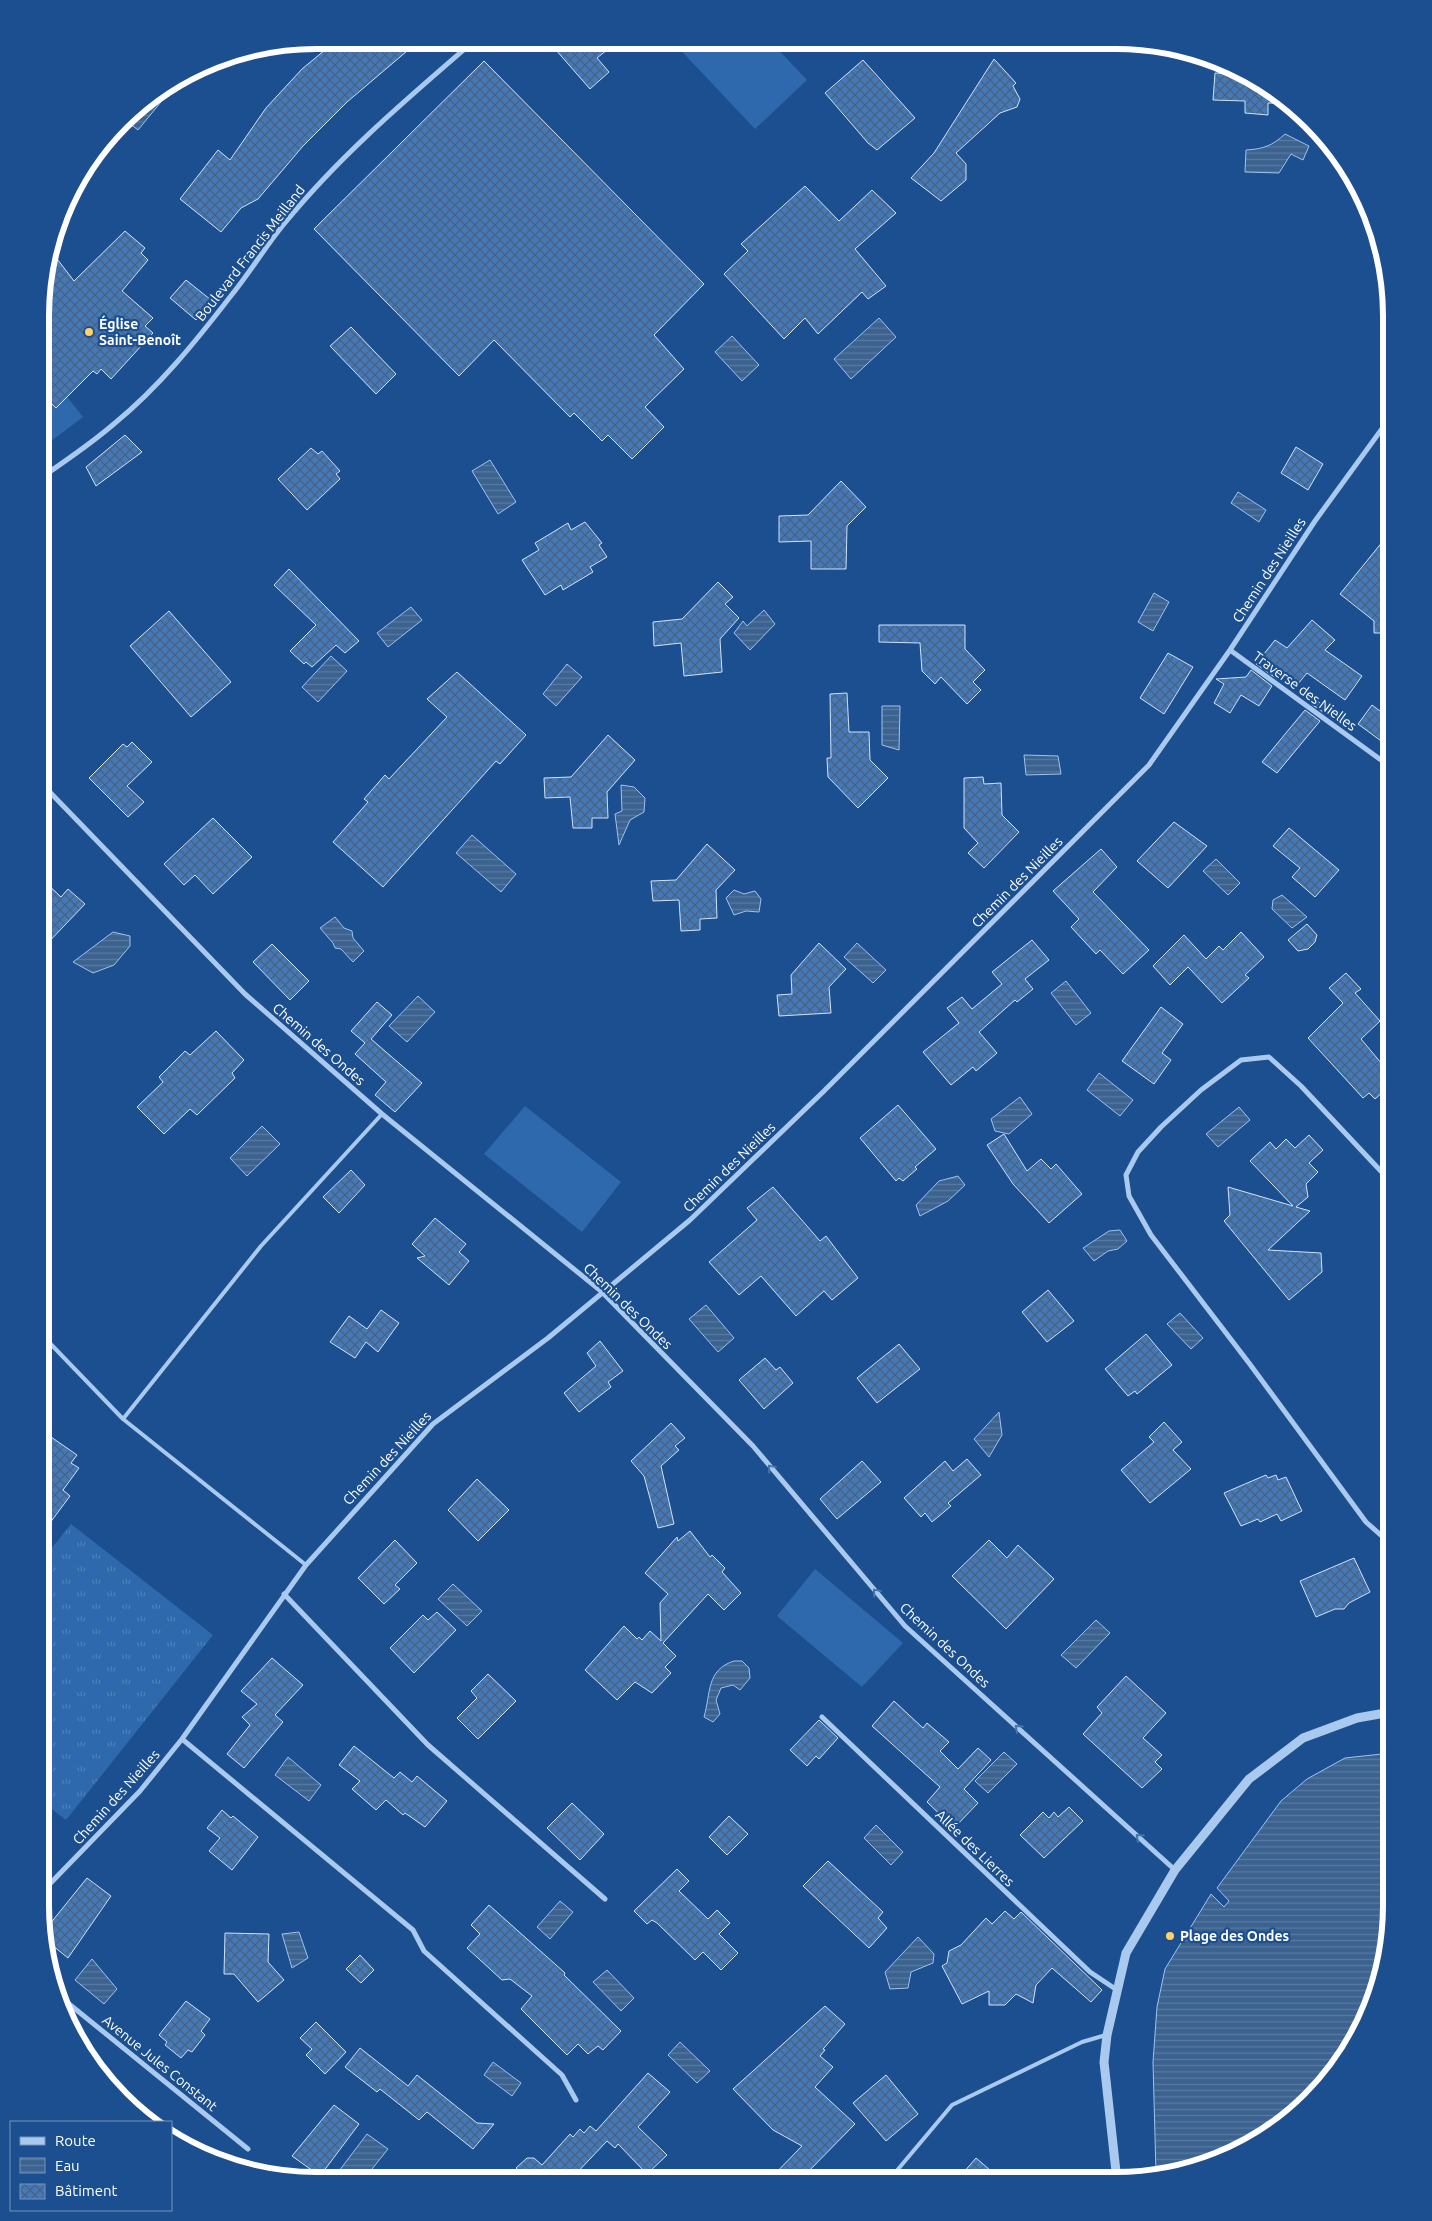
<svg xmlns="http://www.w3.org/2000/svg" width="1432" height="2221" font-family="Ubuntu,sans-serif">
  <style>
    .grass { fill: url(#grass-tufts) }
    .pitch { fill: #2e69ad }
    .water { fill: url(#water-rules); stroke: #9cc4f0 }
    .building { fill: url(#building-cross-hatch); stroke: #cfe3fa }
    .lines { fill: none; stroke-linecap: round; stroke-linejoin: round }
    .service { stroke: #a9c9ee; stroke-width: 4 }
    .minor { stroke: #a9c9ee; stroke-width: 5 }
    .tertiary { stroke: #a9c9ee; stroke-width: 9 }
    .oneway { stroke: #4674ac }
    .poi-dot { fill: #ffd166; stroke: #1b4f8f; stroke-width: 2 }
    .labels { text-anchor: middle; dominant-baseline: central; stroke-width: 4.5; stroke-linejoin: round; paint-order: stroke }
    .street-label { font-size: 14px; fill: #fff; stroke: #1b4f8f }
    .poi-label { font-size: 14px; font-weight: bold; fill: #fff; stroke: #1b4f8f; text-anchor: start }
    .rim { fill: none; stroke: #fff; stroke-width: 6 }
  </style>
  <defs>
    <pattern id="grass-tufts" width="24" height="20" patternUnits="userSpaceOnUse" patternTransform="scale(1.25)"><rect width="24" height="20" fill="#2e69ad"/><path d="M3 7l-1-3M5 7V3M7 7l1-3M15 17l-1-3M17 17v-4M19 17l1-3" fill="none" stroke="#4d80b9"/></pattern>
    <pattern id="water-rules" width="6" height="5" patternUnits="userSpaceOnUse" patternTransform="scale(1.25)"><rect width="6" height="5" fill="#3c6290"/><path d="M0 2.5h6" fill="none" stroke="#597aa1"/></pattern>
    <pattern id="building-cross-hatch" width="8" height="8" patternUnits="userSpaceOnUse" patternTransform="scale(1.25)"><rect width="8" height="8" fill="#4478b7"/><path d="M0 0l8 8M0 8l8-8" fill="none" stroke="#486282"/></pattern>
  </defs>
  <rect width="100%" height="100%" fill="#1b4f8f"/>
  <path class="grass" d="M71 1524 213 1635 66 1820 40 1800V1563Z"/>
  <path class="pitch" d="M672 41H770L807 80 755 129Z
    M42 394 56 408 67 397 83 417 42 448Z
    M525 1106 621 1182 582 1232 484 1154Z
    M815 1569 903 1643 862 1687 777 1616Z"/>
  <path class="water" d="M159 93 165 97 138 130 125 120 134 109Z
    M1285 134 1309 146 1303 160 1291 154 1279 173 1245 172 1246 150C1263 149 1272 146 1285 134Z
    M879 318 896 337 851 379 834 359Z
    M732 336 759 365 742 381 715 352Z
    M490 460 516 502 498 514 472 471Z
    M1238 492 1266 510 1259 522 1231 503Z
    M1154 593 1169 602 1153 631 1138 622Z
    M411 607 422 620 388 647 377 633Z
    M764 610 775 624 750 650 734 633 743 621 747 626Z
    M331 656 347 671 318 702 302 687Z
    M567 664 582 677 556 706 543 694Z
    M882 706H900L899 750 882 745Z
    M1024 755 1058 756 1061 774 1026 775Z
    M621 785 634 787 645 798 644 812 630 820 619 845 615 814 622 811Z
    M472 835 516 874 501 892 456 853Z
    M1216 859 1240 883 1228 895 1203 871Z
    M734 890 744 894 755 891 761 899 759 912 746 911 734 915 726 898Z
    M1282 895 1307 917 1292 928 1272 909 1273 900Z
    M335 917 344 928 352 931 353 938 364 951 353 962 341 949 335 948 333 943 320 928Z
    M113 932 130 936V946L114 965 93 973 73 962Z
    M857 943 886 970 873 983 844 957Z
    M1066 981 1091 1013 1076 1025 1051 993Z
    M418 996 435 1012 407 1042 389 1026Z
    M1099 1073 1133 1100 1120 1116 1087 1090Z
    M1020 1097 1032 1114 1009 1134 995 1131 991 1119Z
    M1239 1107 1250 1120 1218 1147 1206 1134Z
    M262 1126 280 1144 247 1176 230 1158Z
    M958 1176 965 1185 948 1201 920 1216 916 1205 939 1181Z
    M1120 1230 1127 1241 1118 1249 1108 1251 1094 1261 1083 1248 1109 1231Z
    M706 1305 734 1338 718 1352 689 1319Z
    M1180 1313 1203 1338 1191 1349 1167 1324Z
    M999 1412 1002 1435 989 1457 974 1439Z
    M453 1584 482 1611 467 1626 438 1599Z
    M1096 1620 1110 1633 1076 1668 1061 1655Z
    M734 1661H742L749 1668 750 1678 740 1690 733 1685 721 1688 716 1700 720 1714 713 1722 704 1717C711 1693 706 1670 734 1661Z
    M1004 1752 1017 1764 988 1793 975 1781Z
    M1391 1753V1924L1377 1994 1345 2059 1284 2124 1222 2160 1156 2173 1153 2062 1157 2007 1165 1969 1211 1894 1224 1907 1229 1901 1217 1888 1281 1801 1307 1779 1345 1758Z
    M288 1757 321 1785 309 1801 275 1775Z
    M876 1825 903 1852 891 1865 864 1838Z
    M560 1901 573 1912 550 1939 537 1927Z
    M299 1932 308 1958 292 1968 282 1934Z
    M918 1937 934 1954 933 1963 911 1972 908 1988 890 1989 885 1972Z
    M92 1959 117 1989 104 2004 75 1980Z
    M607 1970 634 1998 621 2011 593 1982Z
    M680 2042 710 2071 697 2083 668 2055Z
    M493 2062 521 2083 512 2096 484 2075Z
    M367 2134 388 2149 364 2179H350L339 2171Z"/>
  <path class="building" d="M337 40H420L347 102 303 146 258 199 241 208 221 232 180 199 218 150 230 160 266 108 302 69Z
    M548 41H618L597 58 609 72 590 89Z
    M994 59 1016 83 1013 86 1020 99 1017 107 1000 113 956 153 966 164V180L941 201 911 178 934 153Z
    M863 60 915 118 877 150 868 143 825 93Z
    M484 61 704 284 654 335 684 369 645 407 664 427 632 459 608 435 602 441 574 413 570 417 494 340 459 376 314 229Z
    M1215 73 1244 74 1284 97 1291 104 1268 103V115L1245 113V101L1213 100Z
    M805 186 839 221 872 190 896 213 855 249 886 286 868 299 862 292 818 334 805 318 784 339 724 274 748 251 741 244Z
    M125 231 145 248 141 253 148 260 122 291 153 318 145 326 153 333 111 379 101 369 97 374 93 371 56 408 42 394V280L51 251 74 281Z
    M186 280 211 300 196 320 170 298Z
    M351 327 396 374 376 394 330 346Z
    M125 435 142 452 96 486 86 467Z
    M1296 447 1323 464 1308 490 1281 473Z
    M311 448 318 454 322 451 340 471 336 474 340 479 307 510 278 479Z
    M841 481 866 507 847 526 846 569H811V541L779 542V516L808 515Z
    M585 522 602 543 599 545 607 557 590 567 593 572 563 590 561 585 545 595 522 560 539 550 535 543 568 523 571 530Z
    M1392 530V633H1374V621L1340 594Z
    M289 569 359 641 345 653 336 645 312 667 306 662 304 664 290 651 316 625 274 585Z
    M718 582 733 597 725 604 739 618 720 639 722 672 684 676 681 643 654 646 653 622 682 619Z
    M169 611 231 682 191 717 130 646Z
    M1312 620 1335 640 1325 650 1362 676 1345 700 1307 673 1297 685 1280 674 1277 679 1256 664 1275 640 1287 648Z
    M879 625H965V649L985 670 973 682 981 690 967 704 941 677 935 684 922 671 920 643 879 642Z
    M1168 653 1193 667 1164 714 1140 698Z
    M1251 670 1272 686 1259 706 1241 695 1230 713 1214 703 1224 684 1216 679 1246 677Z
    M457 672 526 735 500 764 496 761 383 887 333 842 368 802 364 799 385 775 389 779 447 717 427 699Z
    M847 693 849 732H869L870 760 888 778 858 808 828 777 827 758H831L830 694Z
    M1315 699 1329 710 1326 714 1311 704Z
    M1372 705 1392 720V749L1358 724Z
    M1305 710 1320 721 1277 773 1262 762Z
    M608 735 635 760 607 792 608 818H592V828H573L570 797 545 798 544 778 571 777Z
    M132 742 152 762 127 786 144 802 128 817 89 778 123 744 127 747Z
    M983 777 984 784 1001 783 1002 815 1019 832 984 868 968 853 978 843 964 828V778Z
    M213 818 252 857 213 894 195 875 184 885 164 864Z
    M1174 822 1207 846 1168 888 1137 861Z
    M1289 828 1339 870 1315 897 1292 877 1300 868 1273 846Z
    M707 844 735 870 716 890 717 918 700 919V930L681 931 679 900 653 901 651 881 676 880Z
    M1101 849 1117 867 1093 892 1149 950 1123 974 1100 950 1096 954 1071 927 1079 919 1053 891Z
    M41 878 61 897 68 889 85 904 41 950Z
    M1307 924 1317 935 1315 942 1308 949 1298 951 1288 940Z
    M1241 932 1264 957 1245 975 1249 978 1222 1003 1188 967 1170 985 1153 966 1184 935 1206 959 1219 946 1223 950Z
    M1032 940 1049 960 1025 979 1033 989 1017 1002 1015 1000 979 1032 997 1053 976 1071 973 1067 951 1085 923 1052 959 1023 947 1008 962 997 972 1009 1002 984 992 972Z
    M819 943 846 969 829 987 831 1013 779 1016 777 995 792 994 791 975Z
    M272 944 309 981 290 1000 253 962Z
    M1346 973 1361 989 1355 993 1380 1021 1361 1039 1392 1076V1084L1375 1099 1369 1093 1363 1098 1308 1038 1343 1003 1329 988Z
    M377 1002 392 1015 371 1039 422 1083 395 1112 375 1095 386 1082 355 1054 365 1043 351 1031Z
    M1161 1007 1183 1024 1162 1053 1171 1060 1154 1084 1122 1061Z
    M216 1031 244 1060 232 1073 235 1078 197 1115 190 1109 164 1134 137 1107 163 1082 159 1077 185 1051 190 1055Z
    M898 1105 936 1149 915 1167 917 1169 903 1181 899 1178 896 1181 860 1138Z
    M1004 1134 1027 1171 1041 1159 1051 1169 1056 1164 1082 1194 1049 1223 1013 1184 987 1145Z
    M1309 1135 1323 1150 1309 1163 1318 1172 1306 1184 1308 1197 1296 1207 1310 1211 1268 1250 1321 1253 1322 1272 1289 1300 1224 1221 1230 1215 1228 1187 1293 1206 1250 1161 1270 1142 1276 1149 1286 1139 1295 1148Z
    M351 1170 365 1185 339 1213 323 1197Z
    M773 1187 820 1241 826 1236 858 1278 832 1300 824 1291 796 1316 761 1276 739 1295 709 1262 757 1220 747 1208Z
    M435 1218 466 1244 459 1252 469 1261 449 1285 417 1258 425 1256 412 1244Z
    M1048 1290 1074 1321 1047 1342 1022 1312Z
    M381 1310 399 1323 378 1352 366 1342 355 1358 330 1342 349 1316 367 1329Z
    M1146 1334 1172 1365 1137 1394 1135 1391 1128 1396 1105 1369Z
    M600 1341 623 1371 608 1382 611 1387 579 1412 564 1393 596 1366 587 1353Z
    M899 1344 920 1369 877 1403 857 1378Z
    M765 1358 776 1370 780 1367 793 1383 764 1409 739 1380Z
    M1164 1422 1182 1442 1173 1450 1191 1469 1150 1503 1121 1470 1154 1442 1149 1437Z
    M671 1423 685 1438 675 1446 679 1450 661 1466 674 1524 658 1528 644 1476 631 1461Z
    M41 1430 77 1455 71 1463 79 1468 63 1490 70 1496 41 1535Z
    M967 1459 981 1475 948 1503 951 1506 932 1522 925 1513 921 1517 904 1498 945 1461 953 1471Z
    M862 1461 881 1482 837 1519 820 1499Z
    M1266 1475 1268 1478 1276 1475 1278 1480 1286 1477 1302 1511 1281 1521 1277 1514 1260 1522 1258 1519 1241 1526 1224 1493Z
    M477 1479 509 1510 478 1541 448 1510Z
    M690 1531 710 1557 712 1555 725 1568 722 1572 741 1593 724 1610 708 1594 663 1643 676 1656 665 1667 671 1673 652 1693 635 1682 617 1700 585 1670 624 1626 637 1639 639 1637 642 1640 650 1631 661 1641 660 1603 668 1594 645 1573 677 1537 678 1541Z
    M395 1540 417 1563 395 1585 400 1589 384 1604 358 1578Z
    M989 1540 1007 1558 1018 1545 1054 1579 1006 1629 952 1576Z
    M1354 1558 1370 1592 1349 1603 1344 1609H1335L1316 1617 1300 1581Z
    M437 1612 456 1630 414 1673 390 1648 423 1615 428 1620Z
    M272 1658 303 1685 275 1715 283 1722 244 1768 227 1754 250 1725 242 1717 257 1704 241 1691Z
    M488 1674 516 1701 478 1739 457 1718 477 1698 471 1691Z
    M1126 1676 1166 1713 1143 1738 1162 1755 1155 1762 1162 1769 1142 1788 1083 1734 1102 1713 1097 1707Z
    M894 1701 923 1728 927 1723 949 1742 940 1751 958 1769 978 1748 991 1760 964 1789 978 1803 954 1828 927 1802 940 1787 872 1726Z
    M819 1720 838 1738 819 1759 816 1756 807 1766 790 1750Z
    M354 1746 394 1778 400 1772 412 1782 417 1776 447 1801 425 1827 405 1813 403 1815 386 1800 376 1810 352 1789 360 1781 339 1765Z
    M572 1803 604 1834 580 1860 547 1828Z
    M1069 1807 1083 1821 1044 1858 1020 1835 1043 1812 1049 1818 1054 1812 1058 1817Z
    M222 1810 231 1818 233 1816 258 1837 232 1870 209 1851 220 1838 207 1828Z
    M729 1816 748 1834 727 1855 709 1837Z
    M828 1861 883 1912 878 1918 887 1928 869 1948 803 1886Z
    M677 1869 689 1881 679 1891 708 1919 717 1910 730 1923 719 1934 738 1953 721 1970 703 1952 695 1960 657 1923 652 1920 647 1924 634 1911Z
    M87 1878 111 1896 68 1958 47 1941 45 1930Z
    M489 1905 565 1973 564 1975 621 2031 603 2050 598 2046 588 2054 578 2044 567 2055 521 2009 532 1996 510 1979 502 1980 467 1948 480 1934 471 1925Z
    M1005 1911 1014 1919 1021 1912 1102 1990 1091 2002 1052 1968 1036 1985 1033 2003 1016 1994 1005 2005H989V1991L962 2004 942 1966 947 1963 949 1951 961 1945 986 1918 992 1924Z
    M225 1933 269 1934 268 1962 284 1980 258 2002 234 1974H224Z
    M360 1955 374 1970 361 1983 346 1969Z
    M186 2001 210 2019 201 2031 205 2035 192 2052 188 2050 181 2058 165 2045 167 2042 159 2035Z
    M825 2006 845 2024 823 2049 825 2050 820 2056 833 2067 815 2087 855 2124 800 2180H769L802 2146 773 2130 733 2089Z
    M316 2022 346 2052 325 2074 306 2055 312 2049 300 2038Z
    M360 2048 408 2086 417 2075 477 2123 494 2124 473 2149 427 2112 419 2120 380 2089 377 2092 345 2067Z
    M648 2073 670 2092 638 2127 667 2155 647 2174 618 2144 615 2148 607 2141 571 2179H528L516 2168 527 2158H534L542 2165 570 2134 573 2137 580 2129 584 2133 590 2126 596 2131Z
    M886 2075 918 2114 886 2141 853 2103Z
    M334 2105 359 2124 320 2176 292 2156Z
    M976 2158 990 2170 981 2181H956Z"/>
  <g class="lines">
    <path class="service" d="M41 1334 123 1419 306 1565
      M123 1419 261 1246 382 1114
      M889 2180 952 2105 1082 2042 1106 2035"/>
    <path class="minor" d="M42 477C67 460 92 443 115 423 159 387 196 341 230 297 249 274 265 247 284 224 340 155 408 98 475 40
      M1230 650 1392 768
      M42 784 245 994 382 1114 601 1291 753 1446 905 1626 1175 1870
      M1392 1545 1366 1522 1249 1363 1151 1235 1129 1196 1126 1175 1138 1152 1161 1127 1201 1090 1241 1060 1269 1057 1301 1086 1392 1183
      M284 1594 428 1745 605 1899
      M822 1717 1090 1972 1117 1990
      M182 1739 413 1930 424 1951 562 2075 576 2100
      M40 1894 140 1791 182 1739 306 1565 433 1424 548 1338 690 1220 824 1091 1149 765 1230 650 1315 521 1392 415
      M58 1995 248 2149"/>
    <path class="tertiary" d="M1117 2181 1104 2062 1107 2035 1126 1953 1175 1870 1249 1779 1303 1738 1357 1718 1391 1712"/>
  </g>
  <defs><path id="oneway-chevron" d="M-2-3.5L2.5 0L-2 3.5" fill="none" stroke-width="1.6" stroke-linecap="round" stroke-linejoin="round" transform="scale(1.25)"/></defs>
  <g class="oneway">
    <use href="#oneway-chevron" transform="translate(771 1468) rotate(-130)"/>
    <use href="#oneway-chevron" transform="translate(876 1592) rotate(-130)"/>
    <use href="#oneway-chevron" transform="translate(1018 1728) rotate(-138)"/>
    <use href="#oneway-chevron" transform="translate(1139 1837) rotate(-138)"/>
  </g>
  <g class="poi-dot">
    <circle cx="89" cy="332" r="5"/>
    <circle cx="1170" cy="1936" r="5"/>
  </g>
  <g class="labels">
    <g class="street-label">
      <text transform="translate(250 253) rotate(-52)">Boulevard Francis Meilland</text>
      <text transform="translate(1269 570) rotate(-57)">Chemin des Nieilles</text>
      <text transform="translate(1305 691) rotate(36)">Traverse des Nielles</text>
      <text transform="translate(1017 882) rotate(-45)">Chemin des Nieilles</text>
      <text transform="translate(319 1044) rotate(41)">Chemin des Ondes</text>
      <text transform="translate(729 1167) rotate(-44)">Chemin des Nieilles</text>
      <text transform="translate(628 1306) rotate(44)">Chemin des Ondes</text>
      <text transform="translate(387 1458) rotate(-47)">Chemin des Nieilles</text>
      <text transform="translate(945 1645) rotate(43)">Chemin des Ondes</text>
      <text transform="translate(116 1797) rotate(-48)">Chemin des Nieilles</text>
      <text transform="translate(975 1848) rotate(44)">Allée des Lierres</text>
      <text transform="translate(160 2063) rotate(39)">Avenue Jules Constant</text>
    </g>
    <g class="poi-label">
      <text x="99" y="324">Église<tspan x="99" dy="16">Saint-Benoît</tspan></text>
      <text x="1180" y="1936">Plage des Ondes</text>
    </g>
  </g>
  <path d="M0 0H1432V2221H0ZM316 49H1116A267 267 0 0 1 1383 316V1905A267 267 0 0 1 1116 2172H316A267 267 0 0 1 49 1905V316A267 267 0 0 1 316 49Z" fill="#1b4f8f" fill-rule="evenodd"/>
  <path class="rim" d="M316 49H1116A267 267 0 0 1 1383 316V1905A267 267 0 0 1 1116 2172H316A267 267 0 0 1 49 1905V316A267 267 0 0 1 316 49Z"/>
  <rect x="10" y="2121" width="162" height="90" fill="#1b4f8f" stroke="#7695bc"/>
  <rect x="20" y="2137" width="25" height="8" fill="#a9c9ee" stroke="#7695bc"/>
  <text x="55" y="2146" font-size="15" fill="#ffffff">Route</text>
  <rect x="20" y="2158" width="25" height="15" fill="url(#water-rules)" stroke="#7695bc"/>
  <text x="55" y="2171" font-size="15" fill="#ffffff">Eau</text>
  <rect x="20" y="2184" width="25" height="15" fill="url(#building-cross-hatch)" stroke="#7695bc"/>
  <text x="55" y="2196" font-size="15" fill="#ffffff">Bâtiment</text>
</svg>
